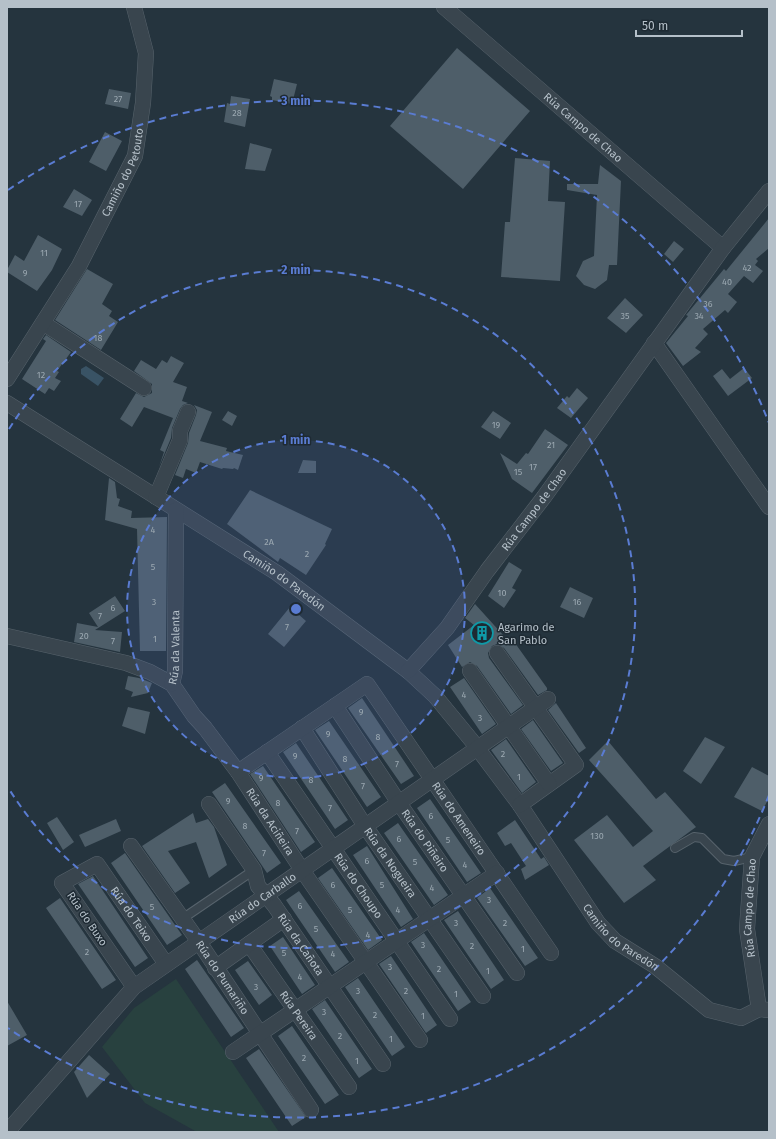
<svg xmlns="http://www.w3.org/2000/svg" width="776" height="1139" font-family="'Fira Sans',sans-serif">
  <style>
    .green { fill: #28413f }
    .water { fill: #395365 }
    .building { fill: #4e5e69 }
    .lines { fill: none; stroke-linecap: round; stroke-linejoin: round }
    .service-casing { stroke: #57636c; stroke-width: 10 }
    .minor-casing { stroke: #57636c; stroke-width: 16 }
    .service { stroke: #39454e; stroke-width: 8 }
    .minor { stroke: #39454e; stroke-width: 15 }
    .ring { fill: none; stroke: #5a7cd2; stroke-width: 2; stroke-dasharray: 7 5 }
    .labels { text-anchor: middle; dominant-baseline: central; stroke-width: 3; stroke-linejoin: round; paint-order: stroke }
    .number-label { font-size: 9px; fill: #9ba8b1 }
    .street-label { font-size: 11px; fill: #b5c0c9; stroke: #1e2a33 }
    .poi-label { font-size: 11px; fill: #b5c0c9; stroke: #1e2a33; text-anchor: start }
    .centre { fill: #5a7cd2; stroke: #1e2a33; stroke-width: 2 }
    .ring-label { font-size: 12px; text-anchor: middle; font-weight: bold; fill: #5a7cd2; stroke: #1e2a33; stroke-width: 3; stroke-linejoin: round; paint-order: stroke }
  </style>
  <rect width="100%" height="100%" fill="#25343e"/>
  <path class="green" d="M176 979 279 1132H197L145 1103 102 1047 134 1008Z"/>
  <path class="water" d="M86 366 104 378 98 386 81 374V369Z"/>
  <path class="building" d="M457 48 530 111 463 189 390 126Z
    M274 79 297 84 292 104 272 100V97L270 96Z
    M109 89 131 93 128 109 105 104Z
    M231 96 250 99 245 127 224 122 227 103 230 104Z
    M105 132 122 141 106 171 89 162Z
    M250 143 272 149 265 171 245 169Z
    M515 158 550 161 548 201 565 202 560 281 501 277 505 222H510Z
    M600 165 621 181 617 265H609L607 280 595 289 584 285 576 276 583 261 594 256 597 195 567 190V184H598Z
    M74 189 92 200 82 216 63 207Z
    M769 218V248L756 259 758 261 755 265 763 271 753 283 744 276 728 294 737 302 728 313 725 310 703 329 708 334 695 348 701 352 683 366 666 343 688 316 686 315 724 269 726 271Z
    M38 235 62 249 52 270 37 291 7 272V270L15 255 24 261Z
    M674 241 684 249 673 262 664 254Z
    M87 269 113 284 102 304 112 311 109 316 118 322 101 350 55 320Z
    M625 298 643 315 626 333 607 318Z
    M46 335 71 352 57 371 59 372 55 378 61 381 54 391 49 388 45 394 22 379 46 341 43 339Z
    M171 356 184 363 173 382 187 387 182 401 188 403 183 405 180 409 172 428 171 438 159 467 164 452 160 450 173 418 144 407 132 427 120 419 136 393 144 397 152 393V384L134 371 141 360 156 369 162 360 167 363Z
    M744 368 752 378 728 396 713 376 722 369 730 379Z
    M577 388 588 398 571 418 557 408 567 396 569 398Z
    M194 405 212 412 200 441 227 448 226 451 243 455 238 470 234 468 233 469 223 468 222 469 200 462 196 473 186 469 183 478 175 475 188 443 189 433 196 415 197 410Z
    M228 411 237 416 232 426 222 420Z
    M493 411 511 423 500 439 481 427Z
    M545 429 568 445 532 493 512 479 500 453 517 464 526 453 528 454Z
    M303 460 316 461V473H298Z
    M109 478 115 482 117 498 120 499 118 506 132 511 131 518 167 517 166 651H140L137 529 105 520Z
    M250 490 332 529 325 544 326 545 306 575 280 558 278 562 227 524Z
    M509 562 522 570 512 588 516 590 504 608 488 596Z
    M570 587 593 598 584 618 560 607Z
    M115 596 125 611 95 630 122 632 120 652 74 642 77 623 98 627 89 613Z
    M475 604 512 645 515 643 547 688V690L538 695 504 648 497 644 492 646 488 653 489 658 523 705 511 714 477 666 470 662 462 667 448 645 474 625 465 618Z
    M290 607 306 621 284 647 268 634Z
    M128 676 139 678 152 683 148 693 131 697 133 692 125 689Z
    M464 678 496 724 482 734 450 687Z
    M362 698 414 776 401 784 348 708Z
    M556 703 586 748 579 753 548 710Z
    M128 707 150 712 145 734 122 726Z
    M533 720 563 763 551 771 521 729Z
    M329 721 381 797 367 807 315 730Z
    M705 737 725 747 701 784 683 771Z
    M506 739 536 782 522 793 491 750Z
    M608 741 656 799 665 792 696 827 643 866 656 880 624 903 574 840 607 815 633 847 653 831 589 760Z
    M296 743 348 820 335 829 283 752Z
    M263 766 315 842 301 852 250 774Z
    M752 767 769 776V798L762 811 734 797Z
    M225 783 281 863 267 873 212 792Z
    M430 799 481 873 467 882 417 808Z
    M193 813 196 823 208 819 214 827 227 865 209 878 196 842 168 851 190 883 175 893 142 846Z
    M57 817 74 842 63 850 47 823Z
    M116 819 121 831 85 847 79 835Z
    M515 820 541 859 544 857 549 865 525 880 521 869 526 866 511 843 505 846 497 833Z
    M398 823 448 895 434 905 384 833Z
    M367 846 413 919 401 927 353 855Z
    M125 853 182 935 167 945 111 863Z
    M332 868 382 940 368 950 318 878Z
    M93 876 148 958 135 967 78 884Z
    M490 888 538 958 525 966 477 898Z
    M299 891 349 962 335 972 286 900Z
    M60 898 116 980 102 989 46 908Z
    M458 911 504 980 491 989 444 920Z
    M424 933 471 1002 458 1011 411 942Z
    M283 937 315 985 302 994 270 946Z
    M391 956 437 1025 426 1033 379 964Z
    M197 960 244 1028 231 1037 185 969Z
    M248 961 272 995 259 1005 235 970Z
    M358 978 405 1047 392 1056 345 987Z
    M325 1000 372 1069 359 1078 312 1009Z
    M7 1001 27 1035 7 1046Z
    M292 1026 339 1095 325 1104 278 1036Z
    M259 1049 306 1117 292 1126 246 1058Z
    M89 1055 110 1074 87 1098 74 1072Z"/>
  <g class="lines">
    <g class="service-casing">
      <path id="service" d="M675 848 694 837 702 838 723 859 734 861 752 857
        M182 919 254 870"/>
    </g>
    <g class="minor-casing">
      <g id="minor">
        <path id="s1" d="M444 7 723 248"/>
        <path d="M43 323 144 388"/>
        <path d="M654 343 769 507"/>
        <path id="s2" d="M7 379 79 266 135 156 143 103 146 53 134 7"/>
        <path id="s3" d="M7 403 277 573 408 671 435 696 472 741 520 805 598 923 615 941 655 966 709 1010 741 1018 759 1009"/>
        <path d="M156 497 180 440V431L188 412"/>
        <path id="s4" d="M7 636 126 663 150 672 172 684 194 716 205 728 238 772 302 870 420 1040"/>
        <path d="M497 653 576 765 520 805"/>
        <path id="s5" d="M408 671 447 628 487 571 544 497 723 248 769 191"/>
        <path d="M470 671 549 784"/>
        <path id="s6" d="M172 684 175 671 176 510"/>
        <path id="s7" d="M335 706 399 803 517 973"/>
        <path id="s8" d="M302 728 365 826 483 996"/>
        <path id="s9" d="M267 752 450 1019"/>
        <path id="s10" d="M238 772 367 684 551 953"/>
        <path id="s11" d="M209 804 254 870 258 886 274 905 383 1064"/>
        <path id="s12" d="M131 846 199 942 311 1110"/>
        <path id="s13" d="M249 944 349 1087"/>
        <path d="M215 968 284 919"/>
        <path id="s14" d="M134 987 62 883 97 864 166 964"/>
        <path id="s15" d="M768 1010 759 1009 747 929 752 857 769 824"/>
        <path d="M233 1052 497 873"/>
        <path id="s16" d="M7 1132 134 987 548 699"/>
      </g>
    </g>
    <use href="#service" class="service"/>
    <use href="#minor" class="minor"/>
  </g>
  <circle cx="296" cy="609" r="169" fill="#5a7cd2" fill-opacity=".12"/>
  <g class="ring">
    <circle cx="296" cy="609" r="169"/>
    <path d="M9 429A339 339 0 1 1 9 789"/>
    <path d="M769 795A508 508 0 0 1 8 1028M8 190A508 508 0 0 1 769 423"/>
  </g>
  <defs>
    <g id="building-ring" transform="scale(1.15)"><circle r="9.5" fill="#1e2a33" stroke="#0f9aa8" stroke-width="1.5"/><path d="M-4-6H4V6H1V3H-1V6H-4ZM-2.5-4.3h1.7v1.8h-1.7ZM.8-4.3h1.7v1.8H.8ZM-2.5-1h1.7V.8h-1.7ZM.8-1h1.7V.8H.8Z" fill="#0f9aa8"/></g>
  </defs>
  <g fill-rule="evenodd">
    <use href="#building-ring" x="482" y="633"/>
  </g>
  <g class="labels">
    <g class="number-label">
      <text x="118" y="99">27</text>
      <text x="237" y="113">28</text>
      <text x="78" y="204">17</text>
      <text x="44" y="253">11</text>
      <text x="747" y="268">42</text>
      <text x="25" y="273">9</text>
      <text x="727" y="282">40</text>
      <text x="708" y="304">36</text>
      <text x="625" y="316">35</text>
      <text x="699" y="316">34</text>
      <text x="98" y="338">18</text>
      <text x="41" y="375">12</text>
      <text x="496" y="425">19</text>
      <text x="551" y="445">21</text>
      <text x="533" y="467">17</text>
      <text x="518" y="472">15</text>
      <text x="153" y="530">4</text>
      <text x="269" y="542">2A</text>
      <text x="307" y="554">2</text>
      <text x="153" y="567">5</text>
      <text x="502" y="593">10</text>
      <text x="154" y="602">3</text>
      <text x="577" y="602">16</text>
      <text x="113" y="608">6</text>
      <text x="100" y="616">7</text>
      <text x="287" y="627">7</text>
      <text x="84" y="636">20</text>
      <text x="155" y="639">1</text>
      <text x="113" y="641">7</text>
      <text x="464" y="695">4</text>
      <text x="361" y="712">9</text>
      <text x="480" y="718">3</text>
      <text x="328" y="734">9</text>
      <text x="378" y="737">8</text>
      <text x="503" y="754">2</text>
      <text x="295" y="756">9</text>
      <text x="345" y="759">8</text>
      <text x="397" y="764">7</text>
      <text x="519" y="777">1</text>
      <text x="261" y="778">9</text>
      <text x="311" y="780">8</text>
      <text x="363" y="786">7</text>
      <text x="228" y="801">9</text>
      <text x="278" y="803">8</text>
      <text x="330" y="808">7</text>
      <text x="431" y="816">6</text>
      <text x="245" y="826">8</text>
      <text x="297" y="831">7</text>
      <text x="597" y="836">130</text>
      <text x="399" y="839">6</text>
      <text x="448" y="840">5</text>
      <text x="264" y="853">7</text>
      <text x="367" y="861">6</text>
      <text x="415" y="862">5</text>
      <text x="465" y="865">4</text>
      <text x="333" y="885">6</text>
      <text x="382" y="885">5</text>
      <text x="432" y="888">4</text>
      <text x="489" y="900">3</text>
      <text x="300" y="906">6</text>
      <text x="152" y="907">5</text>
      <text x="350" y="910">5</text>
      <text x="398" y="910">4</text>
      <text x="456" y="923">3</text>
      <text x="505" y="923">2</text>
      <text x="316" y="929">5</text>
      <text x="368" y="935">4</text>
      <text x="423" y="945">3</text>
      <text x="472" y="946">2</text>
      <text x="523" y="949">1</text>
      <text x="87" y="952">2</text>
      <text x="284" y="953">5</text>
      <text x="333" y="954">4</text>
      <text x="390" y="967">3</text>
      <text x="439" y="969">2</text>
      <text x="488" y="971">1</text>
      <text x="300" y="977">4</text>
      <text x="256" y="987">3</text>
      <text x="358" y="991">3</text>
      <text x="406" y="991">2</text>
      <text x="456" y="994">1</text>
      <text x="324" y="1012">3</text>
      <text x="375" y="1015">2</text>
      <text x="423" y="1016">1</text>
      <text x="340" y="1036">2</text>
      <text x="391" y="1039">1</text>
      <text x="304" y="1058">2</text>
      <text x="357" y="1061">1</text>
    </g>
    <g class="street-label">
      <text stroke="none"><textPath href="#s1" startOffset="184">Rúa Campo de Chao</textPath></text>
      <text stroke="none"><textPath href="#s2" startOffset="238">Camiño do Petouto</textPath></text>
      <text stroke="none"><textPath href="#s5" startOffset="205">Rúa Campo de Chao</textPath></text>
      <text stroke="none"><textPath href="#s3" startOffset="329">Camiño do Paredón</textPath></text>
      <text stroke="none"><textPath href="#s6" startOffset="37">Rúa da Valenta</textPath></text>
      <text stroke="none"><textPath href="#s10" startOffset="319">Rúa do Ameneiro</textPath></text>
      <text stroke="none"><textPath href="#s4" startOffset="342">Rúa da Aciñeira</textPath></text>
      <text stroke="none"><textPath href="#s7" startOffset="162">Rúa do Piñeiro</textPath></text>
      <text stroke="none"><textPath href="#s8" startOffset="161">Rúa da Nogueira</textPath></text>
      <text stroke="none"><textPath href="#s9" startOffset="162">Rúa do Choupo</textPath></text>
      <text stroke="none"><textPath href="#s16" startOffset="349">Rúa do Carballo</textPath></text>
      <text stroke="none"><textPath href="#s15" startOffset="111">Rúa Campo de Chao</textPath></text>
      <text stroke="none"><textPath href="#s14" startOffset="227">Rúa do Teixo</textPath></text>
      <text transform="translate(87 919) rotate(56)">Rúa do Buxo</text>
      <text stroke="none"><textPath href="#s3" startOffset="826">Camiño do Paredón</textPath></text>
      <text stroke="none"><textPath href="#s11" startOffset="169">Rúa da Cañota</textPath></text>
      <text stroke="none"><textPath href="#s12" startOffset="160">Rúa do Pumariño</textPath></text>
      <text stroke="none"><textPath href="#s13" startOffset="87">Rúa Pereira</textPath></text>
    </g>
    <g class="poi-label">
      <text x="498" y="627">Agarimo de<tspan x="498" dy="13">San Pablo</tspan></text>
    </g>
  </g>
  <circle cx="296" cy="609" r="6" class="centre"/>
  <g class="ring-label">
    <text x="296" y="105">3 min</text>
    <text x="296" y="274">2 min</text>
    <text x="296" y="444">1 min</text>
  </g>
  <rect width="776" height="1139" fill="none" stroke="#b5c0c9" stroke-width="16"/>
  <path d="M636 30v6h106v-6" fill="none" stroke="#b5c0c9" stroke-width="2"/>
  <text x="642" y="30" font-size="12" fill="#b5c0c9" stroke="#1e2a33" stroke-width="3" paint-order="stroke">50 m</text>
</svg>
